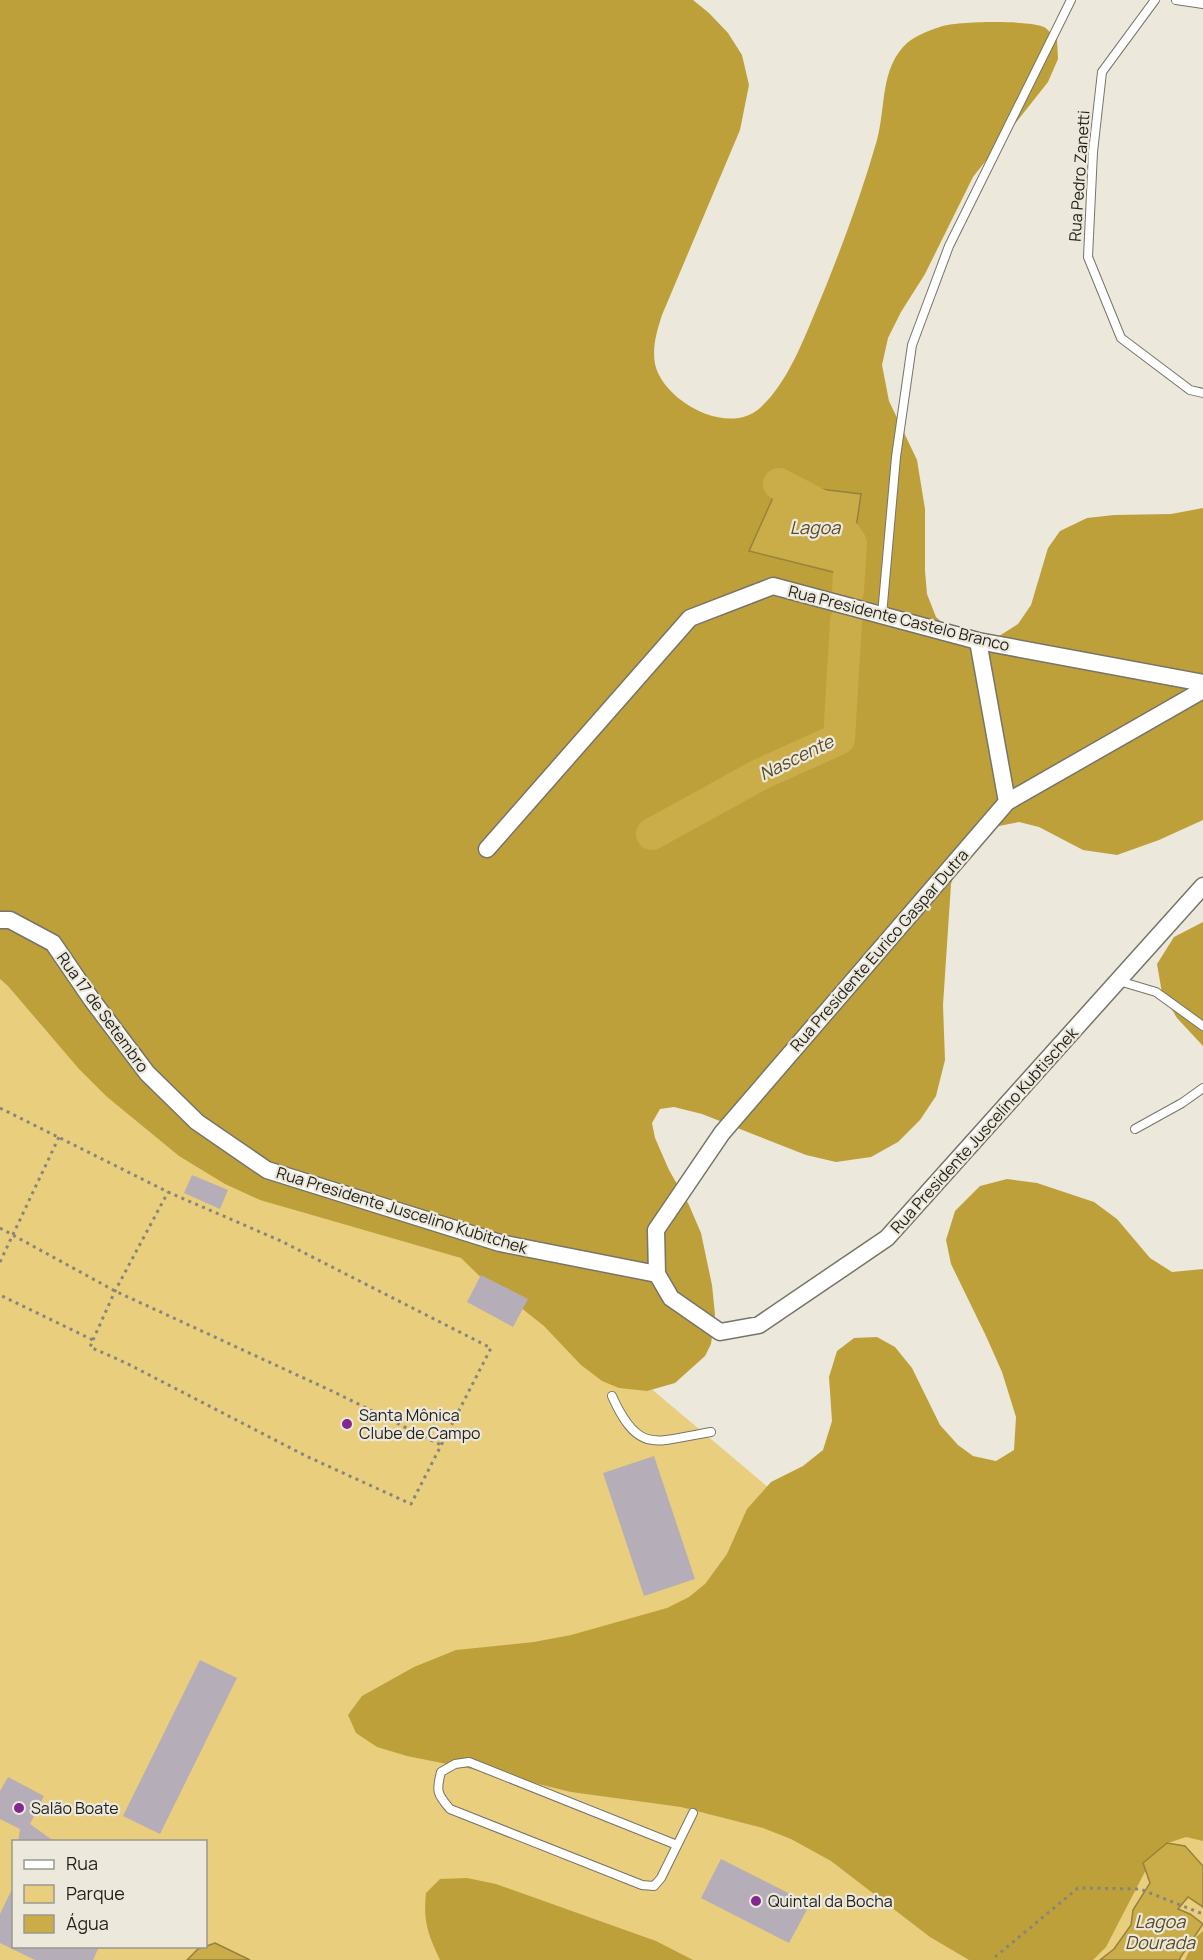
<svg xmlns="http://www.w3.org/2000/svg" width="1203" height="1960" font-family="Manrope,sans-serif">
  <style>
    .green { fill: #e9ce7d; fill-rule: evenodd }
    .forest { fill: #bea03b }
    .water { fill: #caac49; stroke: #97823b; stroke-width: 1.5 }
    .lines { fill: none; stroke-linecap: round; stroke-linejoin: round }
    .river { stroke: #caac49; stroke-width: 32 }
    .building { fill: #b5adb7 }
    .lane-casing { stroke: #777468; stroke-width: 10 }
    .street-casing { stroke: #777468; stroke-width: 19 }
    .path { stroke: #88857c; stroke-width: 3; stroke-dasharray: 3 4.5; stroke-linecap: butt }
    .lane { stroke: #fff; stroke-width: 8 }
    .street { stroke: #fff; stroke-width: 16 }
    .poi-dot { fill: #832793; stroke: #ece8db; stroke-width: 2 }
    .labels { text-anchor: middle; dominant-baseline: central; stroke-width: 4.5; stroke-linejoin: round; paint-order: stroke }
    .street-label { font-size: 16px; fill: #201f1a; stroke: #ece8db }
    .poi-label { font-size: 16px; fill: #201f1a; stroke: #ece8db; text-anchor: start }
    .water-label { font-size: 18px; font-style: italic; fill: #5a4d25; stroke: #ece8db }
  </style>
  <rect width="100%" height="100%" fill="#ece8db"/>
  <path class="green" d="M0 938 461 1258 572 1322 833 1542 1203 1833V1960H0ZM14 1842H206V1946H14Z"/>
  <path class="forest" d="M0 0H693L709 13 728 33 742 55 749 85 740 130 662 315C657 331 652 346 655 364 663 401 728 437 760 408 786 384 800 348 814 315 838 258 860 199 877 140 886 106 880 68 907 43 915 36 930 30 940 27 956 21 1029 20 1044 27 1048 29 1053 36 1057 39L1058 59 1048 82 973 177 925 274 901 312 888 338 882 365 889 401 917 460 925 509V571L927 594 936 617 957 636 996 638 1018 624 1031 605 1048 548 1060 531 1087 518 1114 515 1171 514 1203 508V820L1159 840 1117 855 1083 850 1039 827 1019 822 994 827 957 865 951 884 943 1005 945 1060 936 1096 920 1120 898 1142 871 1157 836 1162 806 1155 702 1114 674 1107 660 1109 652 1123 655 1138 669 1170 689 1205 701 1233 712 1285 715 1315 711 1344 705 1356 675 1383 647 1391 619 1388 602 1381 581 1365 544 1326 520 1307 500 1296 461 1258 260 1200 225 1184 179 1156 106 1096 79 1069 8 986 0 979Z
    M1203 922V1046L1177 1018 1162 993 1157 964 1174 937Z
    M1007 1179 1037 1183 1094 1202 1117 1219 1150 1258 1172 1272 1203 1269V1841L1186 1837 1168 1843 1151 1860 1106 1947 1093 1960H969L930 1937 831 1861 791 1839 763 1828 681 1807 571 1792 497 1774 407 1756 377 1747 356 1733 348 1715 362 1696 414 1667 456 1650 534 1642 571 1635 667 1608 689 1597 705 1584 727 1554 747 1509 771 1482 803 1466 823 1450 832 1421 829 1377 837 1351 854 1338 877 1337 895 1347 912 1368 940 1425 958 1445 973 1456 996 1461 1014 1450 1016 1417 1002 1372 986 1336 951 1264 946 1240 955 1211 980 1186Z
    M467 1878 496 1884 656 1941 693 1960H440C428 1934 423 1922 426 1893L440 1879Z
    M1203 1931V1960H1185L1195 1938Z"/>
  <path class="water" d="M779 484 861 494 849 576 749 551Z
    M1167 1843 1185 1846 1203 1866V1907L1188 1897 1178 1909 1190 1914 1203 1924 1180 1958V1960H1100L1114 1949 1131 1925 1133 1910 1150 1883 1143 1863Z
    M215 1943 250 1960H187L198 1949Z"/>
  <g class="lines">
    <path class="river" d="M779 484 827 509 851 543 848 591
      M652 834 759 775 839 739 846 621"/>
  </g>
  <path class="building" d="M192 1175 228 1190 220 1209 184 1193Z
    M481 1275 528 1299 513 1327 467 1302Z
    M654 1456 695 1579 644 1596 603 1473Z
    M200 1660 237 1678 160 1834 123 1816Z
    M8 1777 44 1796 30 1824 55 1842H18L20 1829 0 1819V1791Z
    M721 1859 810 1904 789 1943 701 1898Z
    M14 1885V1947H99L93 1960H35L0 1943V1914Z"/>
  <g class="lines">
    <g class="lane-casing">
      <path id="lane" d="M1155 0 1102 72 1093 152 1088 257 1121 338 1190 390 1203 393
        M1176 0 1203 4
        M882 615 896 457 912 345 949 246 1071 0
        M1119 981 1156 992 1203 1026
        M1135 1129 1182 1103 1203 1088
        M612 1396C639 1456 656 1441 711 1432
        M677 1845 469 1762 455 1764 441 1772C436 1791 437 1794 450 1809L642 1885 654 1886 661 1878 693 1813"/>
    </g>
    <g class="street-casing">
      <path id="street" d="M978 641 1007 802 722 1133 656 1230 657 1274 671 1298 720 1332 759 1325 887 1238 1203 886
        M1007 802 1203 690
        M487 849 690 618 773 586 978 641 1203 683
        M0 920H10L53 943 92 1000 147 1073 197 1122 267 1170 500 1243 657 1274"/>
    </g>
    <path class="path" d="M0 1108 168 1192 281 1241 491 1348 411 1504 306 1456 126 1363 90 1347 93 1340 0 1295
      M0 1228 115 1291 334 1392 441 1445
      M0 1262 59 1137
      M93 1340 115 1291 168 1192
      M995 1957 1078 1888 1140 1889 1203 1914"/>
    <use href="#lane" class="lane"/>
    <use href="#street" class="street"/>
  </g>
  <g class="poi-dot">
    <circle cx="347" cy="1424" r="6"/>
    <circle cx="19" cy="1808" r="6"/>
    <circle cx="756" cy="1901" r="6"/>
  </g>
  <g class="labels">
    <g class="street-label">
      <text transform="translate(1079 176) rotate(-86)">Rua Pedro Zanetti</text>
      <text transform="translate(899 618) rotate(14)">Rua Presidente Castelo Branco</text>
      <text transform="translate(879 950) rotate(-49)">Rua Presidente Eurico Gaspar Dutra</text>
      <text transform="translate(103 1012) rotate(54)">Rua 17 de Setembro</text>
      <text transform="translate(984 1130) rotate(-48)">Rua Presidente Juscelino Kubtischek</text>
      <text transform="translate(402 1210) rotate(17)">Rua Presidente Juscelino Kubitchek</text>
    </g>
    <g class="poi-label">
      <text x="359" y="1415">Santa Mônica<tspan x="359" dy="18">Clube de Campo</tspan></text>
      <text x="31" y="1808">Salão Boate</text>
      <text x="768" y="1901">Quintal da Bocha</text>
    </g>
    <g class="water-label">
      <text x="815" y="527">Lagoa</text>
      <text transform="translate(796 757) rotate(-26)">Nascente</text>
      <text x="1160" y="1921">Lagoa<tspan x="1160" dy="21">Dourada</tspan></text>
    </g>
  </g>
  <rect x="12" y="1840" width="195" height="108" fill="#ece8db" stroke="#9a988e" stroke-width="1.5"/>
  <rect x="24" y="1860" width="30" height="9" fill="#ffffff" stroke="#9a988e" stroke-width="1.5"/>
  <text x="66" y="1870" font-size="18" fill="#201f1a">Rua</text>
  <rect x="24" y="1885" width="30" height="18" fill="#e9ce7d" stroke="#9a988e" stroke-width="1.5"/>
  <text x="66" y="1900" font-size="18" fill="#201f1a">Parque</text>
  <rect x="24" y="1915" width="30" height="18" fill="#caac49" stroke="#9a988e" stroke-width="1.5"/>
  <text x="66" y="1930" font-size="18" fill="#201f1a">Água</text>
</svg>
